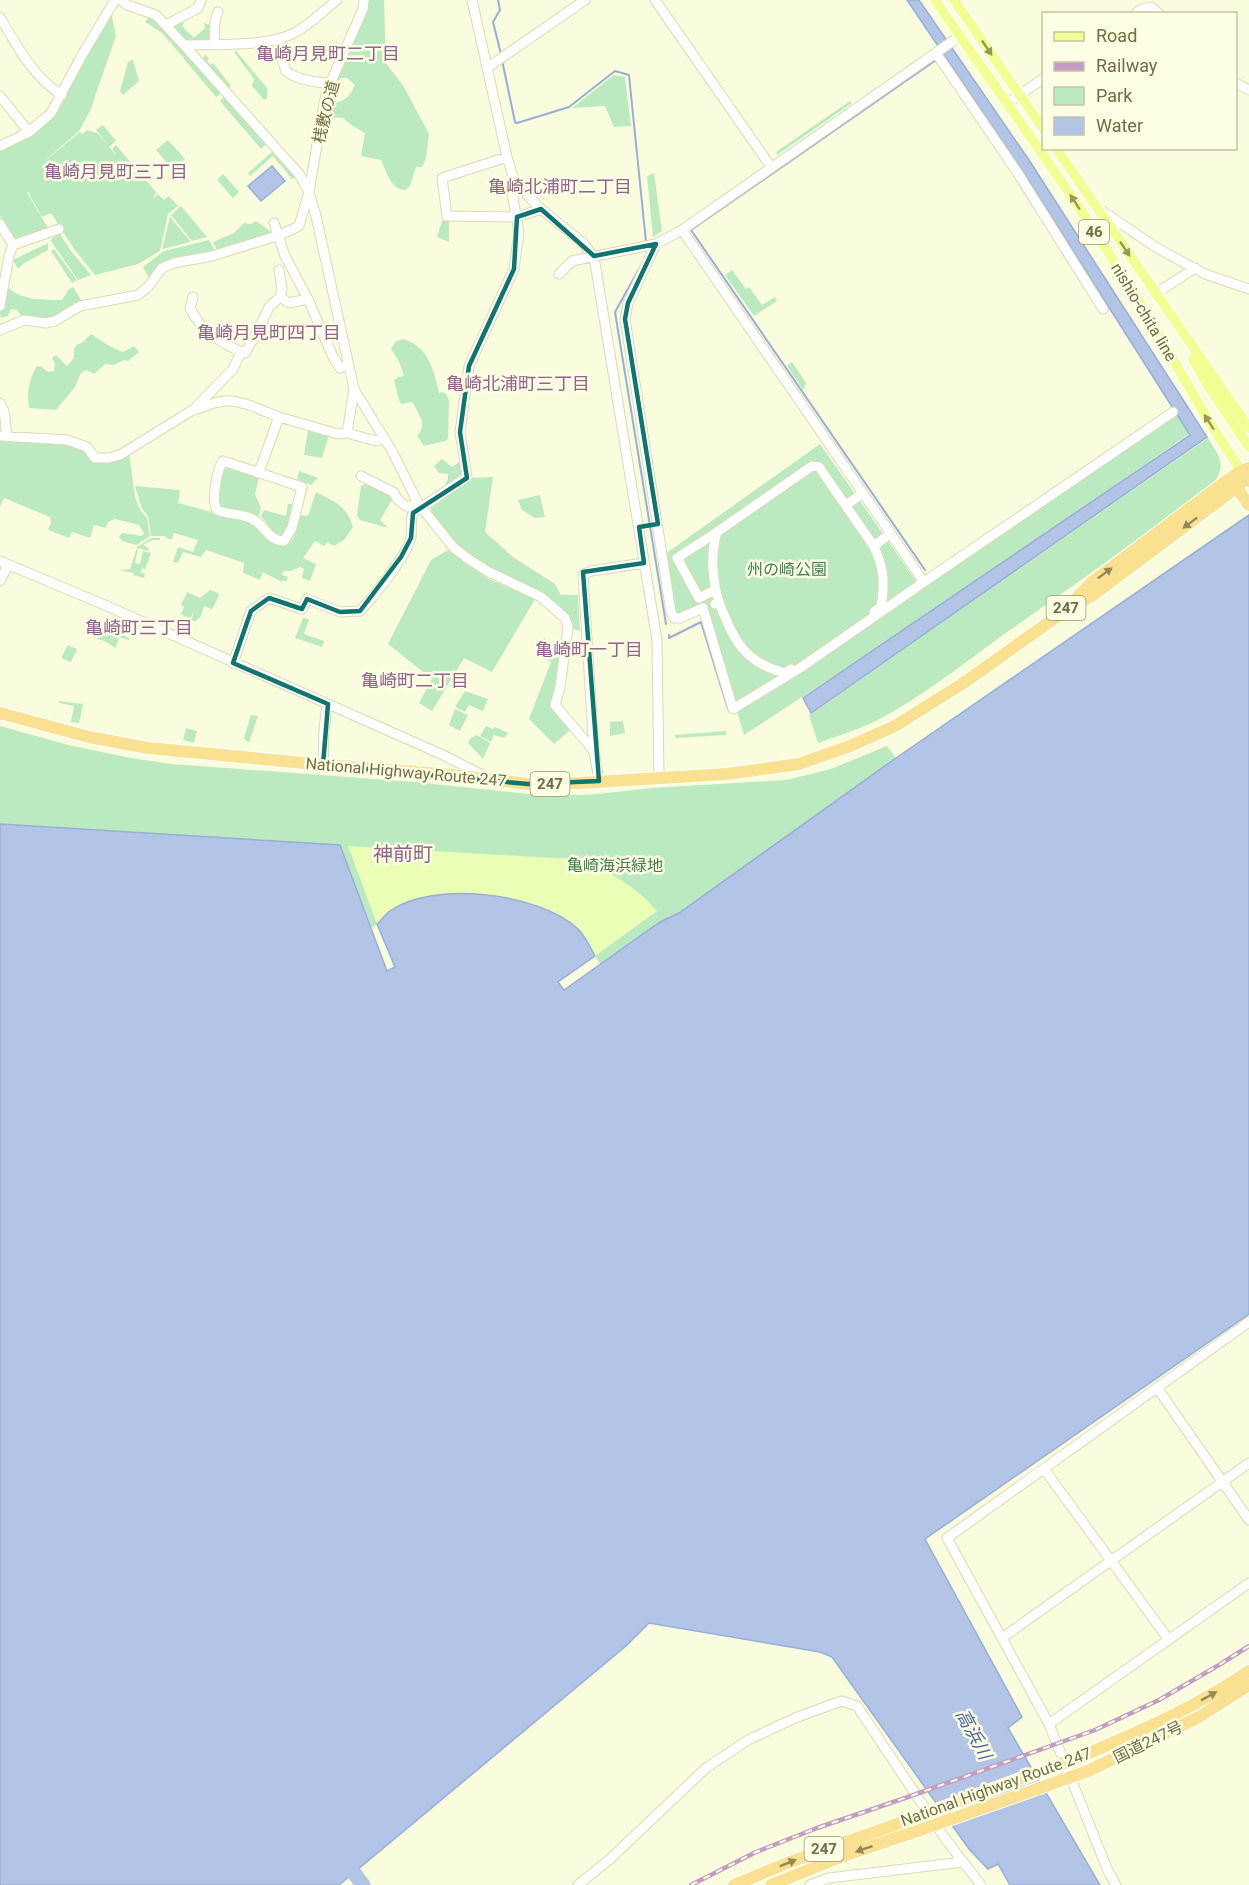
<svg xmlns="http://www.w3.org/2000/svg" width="1249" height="1885" font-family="Roboto,'Noto Sans JP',sans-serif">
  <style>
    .green { fill: #bceac0 }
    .sand { fill: #eafeb6 }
    .water { fill: #b2c5e6; stroke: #98aed8; stroke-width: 1.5 }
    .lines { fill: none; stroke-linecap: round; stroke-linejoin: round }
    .stream { stroke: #98aed8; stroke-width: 2 }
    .river { stroke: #b2c5e6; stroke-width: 15 }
    .minor-casing { stroke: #dbdab5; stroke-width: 11 }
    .major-casing { stroke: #fff; stroke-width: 13 }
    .highway-casing { stroke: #fff; stroke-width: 14 }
    .minor { stroke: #fff; stroke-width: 9 }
    .major { stroke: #f1ff93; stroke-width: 10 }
    .highway { stroke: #fae191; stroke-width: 12 }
    .rail-casing { stroke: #c59dc3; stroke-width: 4.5 }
    .rail { stroke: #fcffe4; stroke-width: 2; stroke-dasharray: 7; stroke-linecap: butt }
    .highway-bridge-casing { stroke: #fff; stroke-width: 14; stroke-linecap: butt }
    .highway-bridge { stroke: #fae191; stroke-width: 12 }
    .oneway { fill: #99985c }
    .oneway2 { fill: #958958 }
    .marked { fill: none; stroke: #0f766e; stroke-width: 4.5; stroke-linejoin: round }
    .labels { text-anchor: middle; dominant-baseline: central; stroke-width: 5; stroke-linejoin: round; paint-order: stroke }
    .shield { fill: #fcffe4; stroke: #9c9875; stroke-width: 1.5 }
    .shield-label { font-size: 15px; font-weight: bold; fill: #736c45 }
    .street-label { font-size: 16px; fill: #736c45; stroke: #fcffe4 }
    .park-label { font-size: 16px; fill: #407f4d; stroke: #fcffe4 }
    .neighbourhood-label { font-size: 18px; fill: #97618e; stroke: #fcffe4 }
    .water-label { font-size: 18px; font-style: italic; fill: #47649c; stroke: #fcffe4 }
    .quarter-label { font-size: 20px; fill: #97618e; stroke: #fcffe4 }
  </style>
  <rect width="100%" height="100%" fill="#f9fddd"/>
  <path class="green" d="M366 0H384L386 63 404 87 429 134 426 159 422 167H416L410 186 405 190C390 189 387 172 381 160L361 156 365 133 351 125 343 118 327 117 328 103C343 103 349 98 355 85L347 78H341L338 83 336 82 347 59Z
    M111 13 116 36 90 111 79 131 40 165 80 132 83 134 87 130 97 133 109 146 96 130 103 125 116 141 109 147 117 156 112 149 116 145 135 168 131 172 133 174 138 171 157 193 153 197 154 198 158 194 164 200 169 196 178 206 168 214 160 251 138 264 95 275 74 249 51 213 42 217 29 194 30 192 27 193 50 231 16 241 7 230 0 216V150L52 118 58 110Z
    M150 16 167 28 222 92 216 97 183 58 185 56 183 57 162 33 145 22Z
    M180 20 184 23 182 26 194 38 205 28 204 23 212 26V41H186L174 26V23Z
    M236 51 267 88V98L264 100 252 86 254 79 234 52Z
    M205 54 209 59 207 61 211 65 213 63 231 86 228 89 203 59Z
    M131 60H133L139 81 123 95 120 91 128 62Z
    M614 75 625 77 631 126 614 127 605 106 572 108Z
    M226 95 267 143 261 149 220 101Z
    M850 101 852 103 777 155 776 152Z
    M168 140 185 159 173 170 156 150Z
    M273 151 295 177 292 179 273 156 250 176 248 173Z
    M654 173 662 231 653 237 647 176Z
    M223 174 239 192 233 198 217 180Z
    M181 206 207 237 192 241 171 215Z
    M170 217 191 242 162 249Z
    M256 221 274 234 218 251 213 242 234 233 244 223 251 224Z
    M442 221H449V242L437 237Z
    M60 234 71 251 91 275 78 280 51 241 52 238Z
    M209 240 215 251 165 263 149 278 143 267 164 251Z
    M48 243V250L23 264 18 269 13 260Z
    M54 249 77 280 72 283 51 251Z
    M732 270 746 289 749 287 762 305 775 297 777 301 754 316 725 275Z
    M8 287C18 300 45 300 62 300L69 289 73 287 82 301 53 318 22 317 17 310 11 309 8 316 2 318 0 316C0 307 5 296 8 287Z
    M91 334 111 347 123 352 134 346 139 352 128 361 124 360 114 365 105 364 94 374 86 370 81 373 75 387 56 410 29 408C27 392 28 381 37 366L42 367 48 372 54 371 55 364 52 358 56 355 67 366 74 358V350L76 345 82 343Z
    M402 339C428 345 434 370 439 393L443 392 447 395 449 401 448 439 445 441 424 446 417 436C428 425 419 414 412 402L401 404C397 396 397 389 394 381L398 377 404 376 399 361 391 349 395 342Z
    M792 362 806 383 803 390 787 366Z
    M1175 413 1189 434 935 610 744 735 707 610 679 614 675 611 665 554 820 444 921 588Z
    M308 430 329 435 322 458 304 455Z
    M1208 438C1219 457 1227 463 1214 483 1147 533 1079 582 1010 630 972 657 935 687 894 711 871 725 844 734 818 743L809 715Z
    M0 439 63 442 85 450 94 461 129 453 135 497 140 510 147 518 150 536 137 545 122 541 119 537 122 533 142 536 144 533 139 525 115 519 108 522 106 528 94 525 90 538 72 532 69 538 48 530 51 523 50 517 4 498 0 507Z
    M442 459 452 467 459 462 462 464 464 475 444 487 448 479V474L439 473 434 466Z
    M229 467 259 477 255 494 261 508 259 516 249 512 220 507 218 504 223 470Z
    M299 471 318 478 311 485 297 479Z
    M493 477 485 532 513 557 555 584 561 595H578L580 631 571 628C568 623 566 615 562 611 557 605 546 601 539 597 515 583 431 537 431 508L471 478Z
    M367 483 390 495 392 500 380 520 388 528 360 520 357 516 361 486Z
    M135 486 180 490 178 503 249 522C266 533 265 546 288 545L293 538 301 515 308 516 316 492C334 501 347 506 353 527L345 539 334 546 327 542 324 546 315 541 303 558 316 564 310 581 302 578 304 569 300 567 291 571H284L282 575 288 577 286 582 283 580 282 582 263 572 260 580 243 573 244 563 206 550 201 557 183 552 178 563 173 562 178 547 193 552 198 540 174 533 172 539H168L164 536H151L148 516 142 509Z
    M540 495 545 517 535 518 522 510 518 500Z
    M288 504H292L287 527 282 536 275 534 261 516 264 510 286 516Z
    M151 538H160V540H152L143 545 149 548 148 551 138 548 135 563 140 564 143 551 151 553 145 569H143V565L141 572H139L145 574 144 578 133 575 134 570 133 573 119 570 130 569 138 545 139 546Z
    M448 550 489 579 535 599 492 672 464 658 432 711 419 703 432 679 388 644 431 560Z
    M210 590 218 593 219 596 212 609 204 606 201 616 196 621H191L194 611 190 619 181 614 184 607 181 605 187 592 200 598Z
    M303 618 309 619 304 634 324 641 322 647 295 638Z
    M99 630 116 636 118 633 129 638V640L119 637 116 648C109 644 107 641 97 639Z
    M544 638 560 650 552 708 570 730 554 744 529 719 551 662 535 655Z
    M68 645 77 649 71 662 61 658Z
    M465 691 488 699 483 711 469 705 465 712 455 707Z
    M59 701 83 704 79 723 71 722 74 706 59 703Z
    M455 709 468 715 460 731 449 725Z
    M251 715 258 716 249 743 244 738Z
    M623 721 625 733 610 736V722Z
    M0 726 68 745 131 758 172 764 415 782 538 795H587L653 788 786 780 831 769 887 746 896 758 680 913 660 922 600 964 595 956 499 896 465 893 377 924 372 928 340 845 0 824Z
    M486 726 493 729 495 727 508 733 504 738 494 735 491 742 480 736Z
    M186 728 197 731 194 743 183 740Z
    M726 731V735L675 738V735Z
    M477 735 490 743 483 759 468 743 471 738Z"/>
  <path class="sand" d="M348 846 570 859C607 869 631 882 657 911L595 956 586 939 557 914 518 900 499 896 465 893 420 899 391 911 377 924Z"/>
  <path class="water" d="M907 0H919L1029 160 1207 437 811 713 803 698 1190 435 1021 169Z
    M272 166 285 181 261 201 248 186Z
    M1249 515V1314L925 1539 1022 1717 1008 1728 1100 1885H1010L998 1864 988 1869 969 1849 832 1657 820 1652 649 1623 626 1646 339 1885H0V824L340 845 387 971 395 967 377 924C381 920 386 914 390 911 433 880 540 893 578 929 585 936 590 946 595 956L558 982 564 990 660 922 679 913 896 758Z"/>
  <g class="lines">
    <path class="stream" d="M498 0 500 10 493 22 501 54
      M502 60 515 122 517 123 569 107 615 71 629 75 646 242
      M639 269 615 312 666 624
      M925 570 691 230 936 60
      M669 635V638L701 622 728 709"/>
    <path class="river" d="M354 1873 363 1885"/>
    <g class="minor-casing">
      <path id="minor" d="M121 0 127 5 156 15 184 45 299 174 309 192 316 216 354 389 392 451 418 503 453 547 467 558 487 571 541 597 565 618 568 627 560 687 555 705 594 751
        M472 0 507 157 515 183 541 209 583 243 594 257 657 640 659 777
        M655 0 771 167
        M1135 14 1142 9 1151 7 1159 14
        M0 17C16 45 34 78 62 95
        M166 25 198 8 201 0
        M280 39 278 48 286 71C298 81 315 81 330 84
        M214 44 215 21 218 12
        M184 45C215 44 265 47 292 34 308 27 323 11 337 0
        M936 53 1017 172 1103 309
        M487 68 585 0
        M1236 83 1249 90
        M0 96 29 132
        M1008 103 1044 78
        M0 146 29 132 51 113 82 55 115 0
        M507 157 442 178 447 216 517 217 541 209
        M1098 208 1157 248 1205 274 1249 289
        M274 223 285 256 308 299 333 357 340 368 348 364
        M0 224 13 245 9 256 0 306
        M682 230 924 582 1173 412
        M656 244 628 303 625 319 671 612 674 618H680L703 608 733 709 800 668 924 582
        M13 245 59 229
        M279 270 282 289 280 297
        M559 274 572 261 656 244 682 230 960 36
        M1155 294 1195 268
        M193 297 190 308C200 330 223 345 245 353L257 333 269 307 280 297 289 303 308 299
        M0 330 24 320 46 323 55 321 80 306 138 295 148 287 162 268 174 263 212 256 280 235 299 226 309 192 324 103 330 84 363 9 364 0
        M0 403 4 411 7 436
        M193 410 233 369 241 352
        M347 433 354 389
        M0 436 67 440 87 447 95 458H108L120 455 191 411 214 403 225 401H233L249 405 279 417 338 434 347 433 376 441 383 438
        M223 461 302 487 292 528 284 541C268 540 266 527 254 520 243 513 228 515 217 510 211 501 217 469 223 461Z
        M259 472 279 417
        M361 476 393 492 398 500 407 507 418 503
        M846 505 859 496
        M874 546 887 536
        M0 561 107 606 443 755 486 777
        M0 581 8 565
        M715 590 699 598 677 558 717 532
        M719 602C733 639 744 663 785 673L791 669
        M715 604 719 602C712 579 710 556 717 532L812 466 819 467 873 545C884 566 885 584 881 607L874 612
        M233 663 251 611 269 598 302 609 307 599 340 612 360 611C373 598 408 554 411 537 412 529 410 521 413 513L467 477 460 432 469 366 514 269 519 232 512 193 515 183
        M323 765 324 730 327 704
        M599 781 594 751 583 575 591 571 644 563
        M1158 1389 1249 1520
        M1044 1469 1169 1640
        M1002 1638 1249 1463
        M1049 1724 1249 1583
        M578 1885 610 1859 706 1768 748 1740 795 1718 825 1707 842 1701 857 1706 944 1837 981 1885
        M810 1885 829 1878 963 1862
        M1116 1885 1108 1871 1049 1724 947 1538 1249 1322"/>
    </g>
    <g class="major-casing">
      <path id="major" d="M935 0C1003 99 1074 195 1137 298 1174 357 1204 420 1246 477
        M954 0 1044 130
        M1056 148 1249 428
        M1193 359 1204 379 1249 447"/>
    </g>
    <g class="highway-casing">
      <path id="highway" d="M1249 468 1241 471 1222 484 1092 582 1062 613 1093 595 1228 494 1247 478 1249 481
        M1236 487 1249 505
        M0 713 89 737 148 748 315 764 454 775 528 784 579 783 727 774 799 764 850 746 895 726 965 682 1062 613
        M1080 1757C1138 1732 1197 1707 1249 1671
        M1088 1771 1199 1717 1249 1685
        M734 1885 790 1862 917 1817
        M771 1885 843 1856 920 1830"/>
    </g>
    <use href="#minor" class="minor"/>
    <use href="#major" class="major"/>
    <use href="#highway" class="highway"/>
    <g class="rail-casing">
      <path id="rail" d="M691 1885 756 1852 817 1828 908 1797 1095 1730 1159 1700 1219 1665 1249 1646"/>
    </g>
    <use href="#rail" class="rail"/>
    <g class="highway-bridge-casing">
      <path id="highway-bridge" d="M917 1817 1080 1757
        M920 1830 1088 1771"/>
    </g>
    <use href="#highway-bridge" class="highway-bridge"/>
  </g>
  <defs><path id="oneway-solid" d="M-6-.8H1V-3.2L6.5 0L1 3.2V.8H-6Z" transform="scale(1.5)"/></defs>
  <g class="oneway">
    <use href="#oneway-solid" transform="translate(987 48) rotate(56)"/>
    <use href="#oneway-solid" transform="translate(1075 202) rotate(-123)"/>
    <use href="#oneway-solid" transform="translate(1125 249) rotate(56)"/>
    <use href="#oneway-solid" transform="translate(1209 422) rotate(-123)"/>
  </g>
  <g class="oneway2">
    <use href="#oneway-solid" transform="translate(1190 523) rotate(143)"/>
    <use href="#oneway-solid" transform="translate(1105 573) rotate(-37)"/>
    <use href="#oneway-solid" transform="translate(1209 1696) rotate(-29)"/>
    <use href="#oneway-solid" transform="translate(864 1849) rotate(161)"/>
    <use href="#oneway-solid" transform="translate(788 1863) rotate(-22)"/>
  </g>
  <path class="marked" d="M541 209 594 256 656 244 628 303 625 319 658 524 639 527 644 563 583 572 599 781 528 784 323 765 328 704 233 663 251 611 269 598 302 609 307 599 340 612 360 611 401 557 411 538 413 513 467 478 460 432 469 366 514 269 517 217Z"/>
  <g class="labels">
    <g class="shield">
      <rect x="1079" y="220" width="30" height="24" rx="4.5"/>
      <rect x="1046.5" y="596" width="39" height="24" rx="4.5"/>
      <rect x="530.5" y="772" width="39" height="24" rx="4.5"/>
      <rect x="804.5" y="1837" width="39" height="24" rx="4.5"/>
    </g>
    <g class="shield-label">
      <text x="1094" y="232">46</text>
      <text x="1066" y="608">247</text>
      <text x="550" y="784">247</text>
      <text x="824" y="1849">247</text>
    </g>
    <g class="street-label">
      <text transform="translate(326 112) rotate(-76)">桟敷の道</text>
      <text transform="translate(1144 312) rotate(59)">nishio-chita line</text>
      <text transform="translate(406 772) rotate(5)">National Highway Route 247</text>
      <text transform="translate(1148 1742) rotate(-26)">国道247号</text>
      <text transform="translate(996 1787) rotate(-20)">National Highway Route 247</text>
    </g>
    <g class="park-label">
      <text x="787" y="569">州の崎公園</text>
      <text x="615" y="865">亀崎海浜緑地</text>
    </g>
    <g class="neighbourhood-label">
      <text x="328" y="53">亀崎月見町二丁目</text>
      <text x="116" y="171">亀崎月見町三丁目</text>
      <text x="560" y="186">亀崎北浦町二丁目</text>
      <text x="269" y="332">亀崎月見町四丁目</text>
      <text x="518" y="383">亀崎北浦町三丁目</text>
      <text x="139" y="627">亀崎町三丁目</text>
      <text x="589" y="649">亀崎町一丁目</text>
      <text x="415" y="680">亀崎町二丁目</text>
    </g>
    <g class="water-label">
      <text transform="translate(974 1734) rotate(62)">高浜川</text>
    </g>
    <g class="quarter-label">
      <text x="403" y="854">神前町</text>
    </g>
  </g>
  <rect x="1042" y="12" width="195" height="138" fill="#fcffe4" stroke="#c5c4a4" stroke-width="1.5"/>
  <rect x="1054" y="32" width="30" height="9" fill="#f1ff93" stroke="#c5c4a4" stroke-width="1.5"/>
  <text x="1096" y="42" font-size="18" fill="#736c45">Road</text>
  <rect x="1054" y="62" width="30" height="9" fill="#c59dc3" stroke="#c5c4a4" stroke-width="1.5"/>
  <text x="1096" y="72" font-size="18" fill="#736c45">Railway</text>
  <rect x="1054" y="87" width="30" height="18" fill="#bceac0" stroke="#c5c4a4" stroke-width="1.5"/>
  <text x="1096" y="102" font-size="18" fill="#736c45">Park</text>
  <rect x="1054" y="117" width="30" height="18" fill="#b2c5e6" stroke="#c5c4a4" stroke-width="1.5"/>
  <text x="1096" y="132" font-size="18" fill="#736c45">Water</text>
</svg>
